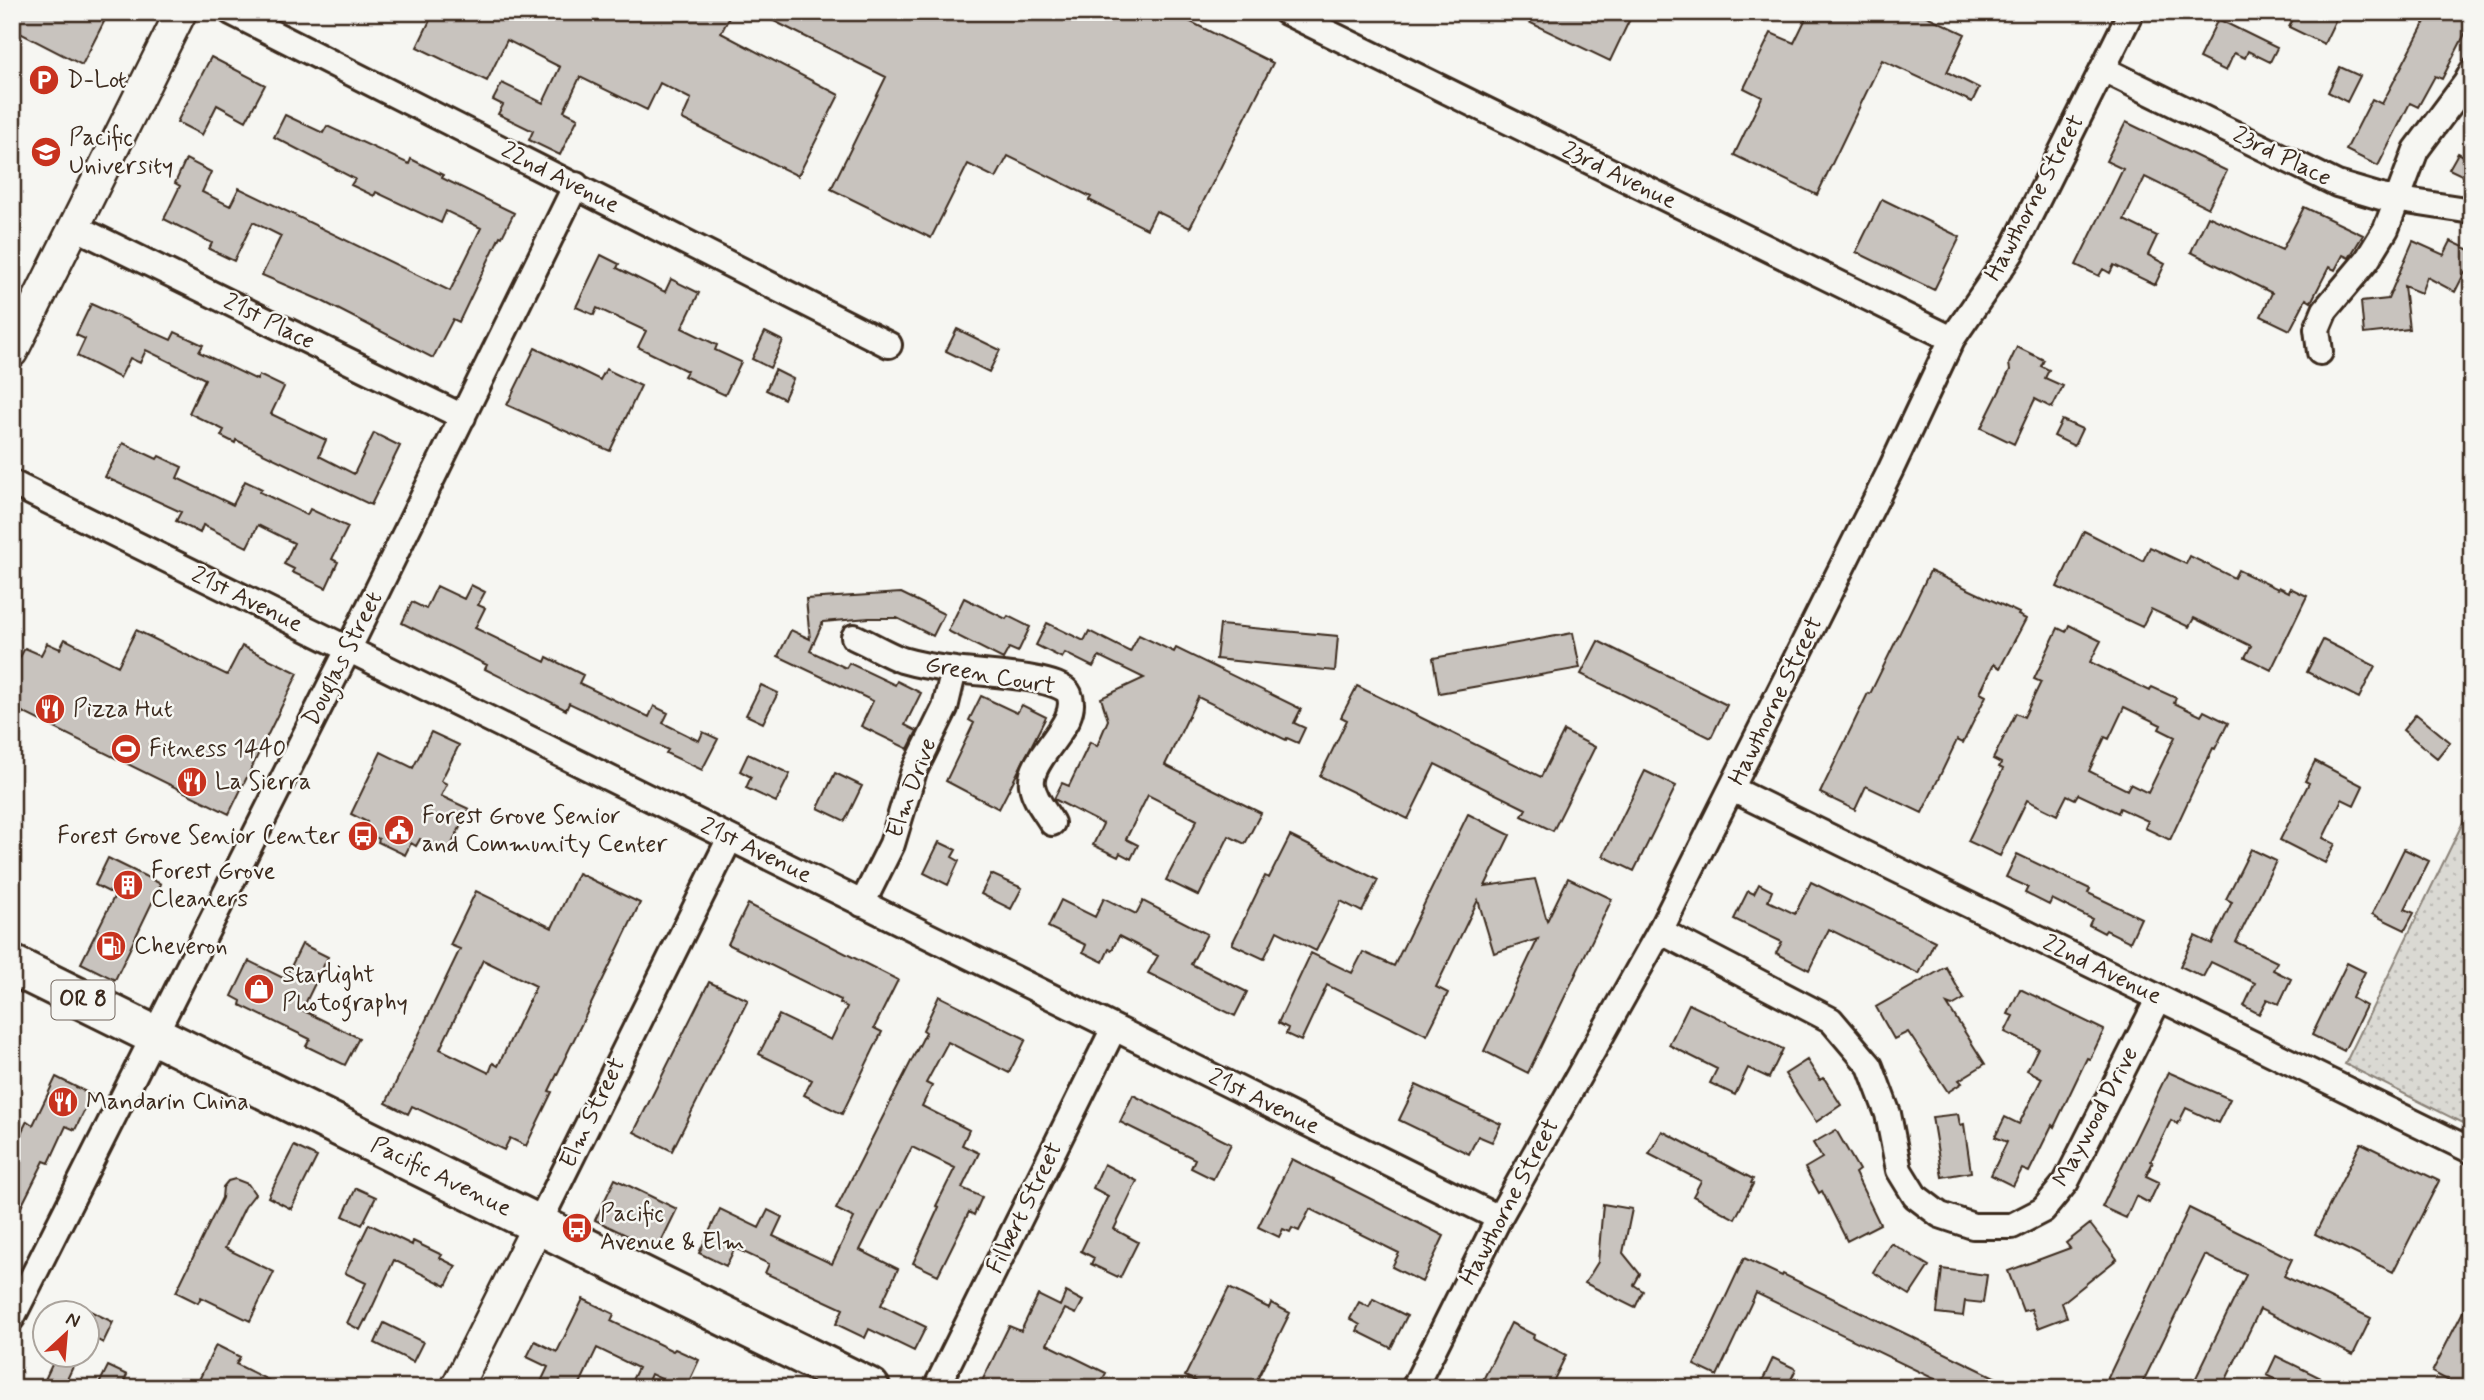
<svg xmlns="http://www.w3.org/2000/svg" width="2484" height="1400" font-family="Mynerve,sans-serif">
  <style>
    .park { fill: url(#park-dots); stroke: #8a8278; stroke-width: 2 }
    .building { fill: #c8c3be; stroke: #3b2a1e; stroke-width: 2; fill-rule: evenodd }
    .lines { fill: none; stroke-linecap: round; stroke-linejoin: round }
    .minor-casing { stroke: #3b2a1e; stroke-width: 30 }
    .tertiary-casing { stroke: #3b2a1e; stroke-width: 35 }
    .primary-casing { stroke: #3b2a1e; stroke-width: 44 }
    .minor { stroke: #f6f6f2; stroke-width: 24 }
    .tertiary { stroke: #f6f6f2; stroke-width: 30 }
    .primary { stroke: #f6f6f2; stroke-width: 38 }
    .labels { text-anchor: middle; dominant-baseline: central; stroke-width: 5; stroke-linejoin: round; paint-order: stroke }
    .shield { fill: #f6f6f2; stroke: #73675e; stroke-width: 2 }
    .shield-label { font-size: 23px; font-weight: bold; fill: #3b2a1e }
    .poi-label { font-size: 24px; fill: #3b2a1e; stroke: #f6f6f2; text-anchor: start }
    .street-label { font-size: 24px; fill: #3b2a1e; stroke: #f6f6f2 }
  </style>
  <defs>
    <pattern id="park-dots" width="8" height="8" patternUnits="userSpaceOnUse" patternTransform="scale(1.75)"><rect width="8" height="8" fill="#dad9d3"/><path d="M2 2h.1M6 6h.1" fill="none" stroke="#bcbab5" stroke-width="1.8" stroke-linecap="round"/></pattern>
  </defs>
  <rect width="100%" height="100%" fill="#f6f6f2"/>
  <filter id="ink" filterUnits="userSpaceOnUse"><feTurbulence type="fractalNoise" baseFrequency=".0143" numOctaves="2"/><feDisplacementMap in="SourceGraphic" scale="14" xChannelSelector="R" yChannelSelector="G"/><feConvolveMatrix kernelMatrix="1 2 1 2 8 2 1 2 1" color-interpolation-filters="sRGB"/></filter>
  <g filter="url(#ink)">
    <path class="park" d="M2468 812 2472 816V1128L2345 1064Z"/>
    <path class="building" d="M12 12H109L82 65 12 29Z
      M434 12H732L721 33 839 95 798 176 682 119 691 99 660 83 647 110 580 77 564 111 578 118 560 155 529 140 533 131 498 114 503 105 493 100 502 83 543 103 560 67 507 40 487 81 417 47Z
      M756 12H1171L1273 63 1190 228 1156 211 1147 229 1089 200 1091 197 1008 156 996 178 968 164 931 238 831 189 886 77Z
      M1508 12H1616L1630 19 1610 61Z
      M1809 12H1918L1965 34 1947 72 1979 88 1972 102 1882 60 1817 195 1734 155 1762 97 1744 88 1771 33 1794 43Z
      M2297 12H2321L2336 19 2324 44 2289 27Z
      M2430 12H2472V15L2466 27 2468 28 2442 79 2435 76 2418 107 2410 103 2378 166 2346 150 2372 99 2382 104Z
      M2218 19 2277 48 2270 62 2248 51 2245 58 2234 53 2226 71 2199 58Z
      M211 57 265 85 246 121 217 105 202 135 177 122Z
      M2340 67 2360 76 2347 102 2328 92Z
      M285 115 323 133 327 126 409 164 411 159 443 175 442 178 514 213 502 237 500 236 459 322 453 319 433 358 320 300 262 275 281 236 253 222 234 261 209 249 212 243 164 219 180 186 175 183 186 159 211 172 202 192 230 206 239 188 450 291 481 228 446 211 441 223 376 192 374 196 351 185 355 179 274 137Z
      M2126 122 2227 171 2208 208 2145 177 2124 220 2157 236 2148 255 2165 264 2155 285 2114 265 2110 273 2103 269 2099 276 2076 265 2123 169 2106 161Z
      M2458 153 2472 160V180L2449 169Z
      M1882 199 1960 237 1934 290 1856 252Z
      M2304 207 2363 235 2349 258 2343 255 2335 270 2329 267 2311 302 2306 299 2290 330 2261 316 2272 293 2191 252 2208 216 2282 250Z
      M2413 241 2444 255 2451 241 2472 251V275L2465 272 2455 292 2427 277 2421 293 2404 286 2409 329 2364 334 2361 302 2388 299Z
      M601 255 619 264 617 268 665 292 671 279 699 293 682 328 717 345 715 350 741 362 725 395 684 376 687 371 638 347 646 331 597 308 594 315 576 307Z
      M91 304 171 340 175 332 203 345 199 352 257 380 259 375 284 387 271 414 326 440 319 456 354 474 374 433 400 446 371 505 236 440 235 443 221 436 224 430 189 413 205 379 146 350 140 363 130 358 120 378 77 356 85 339 76 335Z
      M957 329 1000 350 989 372 946 351Z
      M765 332 783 341 770 368 752 359Z
      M2017 347 2044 360 2041 366 2049 370 2045 378 2063 386 2052 408 2035 399 2014 444 1981 428 2010 370 2009 364Z
      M535 348 600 380 606 369 641 386 610 451 507 405Z
      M775 370 793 379 784 399 766 390Z
      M2062 420 2082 429 2074 446 2054 436Z
      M123 443 157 459 159 456 182 467 177 478 233 505 245 481 262 489 260 492 307 515 310 509 348 527 332 559 338 562 326 588 292 572 294 569 284 564 294 543 258 525 247 547 203 525 200 533 176 521 181 512 105 477Z
      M2084 531 2143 561 2150 547 2186 564 2190 556 2234 578 2238 570 2278 589 2279 587 2289 592 2290 588 2307 596 2271 670 2245 657 2251 646 2194 618 2189 627 2151 609 2142 627 2057 587Z
      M1930 571 2019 613 2018 615 2026 619 2000 668 1994 664 1980 693 1986 696 1963 743 1957 740 1922 813 1866 786 1855 810 1820 793 1868 693 1870 694Z
      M471 585 485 592 478 605 485 608 475 628 545 662 547 657 583 675 579 683 649 717 654 706 668 713 663 723 699 741 703 732 718 739 702 770 666 753 668 750 569 703 566 710 543 698 485 669 487 665 402 623 412 602 426 609 437 586 464 599Z
      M901 593 944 614 933 636 897 618H869L823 622 810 651 846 668 849 663 895 685 897 681 921 693 905 725 917 731 908 749 861 726 873 701 778 656 791 630 810 639 806 599Z
      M964 598 1006 619 1008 616 1030 627 1018 652 1009 648 1003 659 948 631Z
      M1047 623 1084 641 1089 631 1130 652 1139 635 1174 652 1176 648 1301 709 1294 723 1305 728 1298 743 1287 738 1286 740 1198 697 1165 765 1261 813 1245 844 1229 836 1199 896 1166 880 1197 820 1148 795 1126 839 1138 845 1131 859 1120 853 1118 857 1093 845 1103 824 1054 799 1062 783 1069 786 1090 742 1097 746 1108 720 1101 698 1144 678 1099 656 1093 667 1065 653 1062 658 1036 645Z
      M1220 625 1338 636 1335 671 1216 659Z
      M2069 625 2101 641 2090 662 2150 691 2152 687 2176 698 2174 703 2201 716 2204 711 2228 723 2215 749 2213 748 2170 840 2145 828 2148 821 2120 808 2118 813 2078 794 2075 799 2067 795 2057 815 2027 800 2000 856 1968 841 2003 769 1999 767 2001 763 1993 759 2016 713 2024 717 2041 682 2034 679 2058 628 2066 632ZM2124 707 2161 725 2159 729 2175 737 2148 793 2130 784 2127 790 2089 771 2105 737 2109 739Z
      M136 630 227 675 242 646 298 673 229 814 12 707V656L19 659 25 648 41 655 47 643 60 649 65 639 118 666Z
      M1573 633 1580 668 1439 693 1433 658Z
      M2323 640 2375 666 2359 698 2307 672Z
      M1598 641 1727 705 1711 738 1581 674Z
      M761 685 778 693 763 723 746 715Z
      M1357 686 1541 777 1564 731 1595 747 1553 831 1522 816 1526 809 1435 764 1408 819 1320 776 1347 720 1341 717Z
      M981 696 1017 713 1022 705 1046 717 999 809 946 781 974 723 969 720Z
      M2416 714 2450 742 2437 758 2403 730Z
      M431 732 459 745 441 781 447 784 441 796 469 809 448 852 420 839 416 846 411 843 405 855 378 842 379 839 363 831 367 822 351 814 381 752 413 768Z
      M748 754 790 774 776 802 746 788 751 777 740 771Z
      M2315 761 2363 786 2354 805 2342 799 2323 838 2335 844 2325 863 2280 840 2309 783 2305 781Z
      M1645 771 1676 786 1634 871 1603 856Z
      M835 773 862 786 845 821 818 808Z
      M1468 814 1510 835 1485 886 1535 879 1547 921 1568 878 1612 899 1528 1073 1484 1051 1538 939 1494 953 1478 900 1436 987 1448 993 1427 1035 1327 985 1301 1041 1286 1034 1288 1028 1278 1023 1311 953 1352 973 1363 952 1394 966Z
      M1290 836 1378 880 1362 912 1341 901 1316 951 1277 931 1264 959 1232 944 1265 876 1269 878Z
      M939 842 956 850 952 857 959 861 948 885 924 873Z
      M2251 849 2276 861 2236 942 2277 962 2273 970 2291 979 2279 1004 2267 999 2259 1014 2244 1006 2255 983 2211 962 2203 977 2180 966 2195 936 2212 944 2232 902 2226 899Z
      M2404 849 2429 861 2405 909 2414 913 2405 930 2372 914Z
      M2017 854 2090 889 2088 893 2141 918 2130 942 2106 930 2104 933 2089 925 2092 919 2052 899 2049 905 2025 893 2028 887 2006 877Z
      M108 858 161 884 115 980 81 963 115 895 95 885Z
      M578 873 640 903 549 1091 552 1092 526 1146 510 1138 504 1150 412 1106 408 1114 386 1103 460 949 450 945 476 891 552 928ZM483 960 536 986 498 1066 493 1063 489 1073 440 1049Z
      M991 874 1022 888 1011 909 981 894Z
      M1811 882 1861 907 1862 905 1935 941 1919 974 1829 929 1809 970 1776 953 1782 942 1734 919 1748 891 1754 894 1759 884 1772 891 1768 901 1795 914Z
      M1104 898 1136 914 1143 901 1207 934 1191 964 1247 992 1235 1016 1148 973 1158 956 1119 936 1112 950 1109 949 1103 962 1083 952 1086 945 1048 927 1061 900 1095 917Z
      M748 904 898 980 874 1028 882 1032 842 1114 804 1095 812 1080 759 1054 779 1015 831 1040 847 1007 840 1003 841 1000 728 944Z
      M302 944 328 957 302 1010 359 1038 345 1065 306 1046 310 1039 240 1005 241 1001 232 996 249 961 285 979Z
      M2347 963 2365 972 2352 998 2366 1006 2344 1051 2312 1035Z
      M1946 967 1964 999 1952 1006 1947 1004 1985 1064 1959 1080 1962 1083 1948 1092 1908 1032 1894 1039 1876 1007Z
      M709 982 748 1000 672 1151 634 1132Z
      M2020 989 2104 1030 2090 1059 2087 1058 2054 1127 2052 1125 2029 1172 2022 1169 2013 1186 1991 1175 2007 1142 1995 1137 2005 1117 2019 1124 2042 1078 2027 1070 2038 1048 2005 1032 2013 1016 2008 1014Z
      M939 996 1026 1039 1009 1073 948 1042 926 1083 932 1086 922 1106 969 1130 962 1145 979 1153 962 1188 982 1197 974 1215 969 1212 938 1275 913 1263 939 1207 936 1206 955 1168 912 1147 860 1250 898 1269 881 1305 926 1327 914 1351 869 1329 865 1338 836 1324 843 1309 765 1273 769 1264 735 1248 726 1266 699 1253 720 1209 759 1228 768 1210 782 1217 773 1236 832 1264 854 1218 836 1209 926 1032 923 1030Z
      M1689 1004 1783 1049 1769 1078 1748 1068 1735 1095 1710 1083 1717 1069 1669 1045Z
      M1807 1060 1820 1080 1824 1078 1841 1105 1816 1122 1785 1074Z
      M2168 1072 2230 1099 2218 1123 2186 1108 2178 1124 2171 1120 2151 1161 2153 1162 2146 1176 2159 1182 2149 1203 2136 1196 2126 1218 2102 1207Z
      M56 1077 92 1095 75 1130 66 1126 49 1163 44 1161 12 1225V1151L27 1121 33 1125Z
      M1416 1085 1501 1124 1492 1142 1478 1136 1469 1154 1399 1120Z
      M1133 1095 1231 1144 1213 1179 1191 1168 1195 1159 1120 1122Z
      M1958 1114 1960 1125 1964 1124 1971 1172 1942 1177 1932 1117Z
      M1836 1130 1859 1170 1855 1173 1880 1224 1847 1241 1822 1191 1819 1193 1805 1168 1822 1158 1813 1143Z
      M1662 1131 1753 1179 1751 1183 1753 1184 1735 1219 1693 1196 1701 1181 1649 1154Z
      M2361 1143 2439 1181 2393 1272 2315 1234Z
      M294 1146 317 1157 291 1209 268 1197Z
      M1292 1159 1444 1236 1422 1282 1392 1267 1399 1253 1310 1209 1299 1231 1292 1228 1290 1232 1283 1229 1279 1237 1258 1227Z
      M1104 1164 1137 1181 1114 1229 1138 1242 1120 1278 1091 1264 1094 1258 1081 1251 1108 1196 1093 1188Z
      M235 1179 248 1184 255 1194 245 1207 225 1248 274 1272 250 1321 201 1297 198 1303 176 1292 222 1198 223 1187 228 1181Z
      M615 1179 677 1209 657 1250 595 1220Z
      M356 1188 376 1197 362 1225 343 1216Z
      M1603 1204 1632 1209 1623 1253 1640 1274 1634 1285 1643 1291 1635 1308 1585 1283 1598 1262Z
      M2189 1208 2292 1259 2284 1276 2371 1318 2353 1355 2260 1309 2222 1388H2191L2246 1275 2205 1255 2140 1388H2103Z
      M369 1224 412 1245 413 1241 442 1255 440 1258 456 1266 446 1286 394 1260 366 1321 365 1320 360 1330 347 1323 366 1283 345 1273Z
      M2090 1224 2117 1259 2062 1303 2067 1317 2038 1328 2031 1309 2023 1311 2008 1271 2070 1248 2066 1243Z
      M1891 1243 1929 1266 1910 1295 1873 1272Z
      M1744 1258 1782 1276 1783 1274 2017 1388H1953L1756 1293 1717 1376 1694 1365Z
      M1942 1269 1987 1275 1983 1303 1965 1301 1963 1316 1937 1313Z
      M1229 1288 1269 1308 1271 1303 1290 1313 1253 1388H1209L1185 1376Z
      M1066 1292 1083 1301 1076 1314 1065 1309 1047 1344 1106 1373 1098 1388H990L981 1383 1009 1326 1021 1331 1038 1295 1060 1306Z
      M2472 1294V1388H2462L2432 1372Z
      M583 1299 614 1314 611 1321 673 1351 675 1349 699 1360 686 1388H680L651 1374 645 1388H628L638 1368 597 1348 578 1388H538L548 1367 527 1357 535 1341 557 1352Z
      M1373 1299 1407 1316 1391 1348 1357 1331 1360 1325 1350 1319 1359 1302 1369 1307Z
      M88 1310 113 1322 103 1343 88 1335Z
      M384 1323 423 1342 413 1362 375 1343Z
      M1511 1323 1534 1335 1533 1338 1566 1355 1550 1388H1479Z
      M216 1345 240 1357 236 1364 284 1388H195Z
      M57 1354H79L63 1388H41Z
      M2276 1356 2341 1388H2293L2267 1375Z
      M1773 1358 1796 1369 1787 1388H1759Z
      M108 1366 127 1375 121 1388H97Z"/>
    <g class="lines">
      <g class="minor-casing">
        <path id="minor" d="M231 12 889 345
          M1286 12 1952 339
          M2103 69 2337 184 2381 197 2472 211
          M75 227 463 417
          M2320 352 2317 329 2325 310 2367 260 2386 229 2416 150 2466 83 2472 72
          M12 483 1499 1218
          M854 637C870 644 886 654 902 660 919 665 938 668 955 670 974 673 1061 676 1069 694 1082 723 1028 757 1032 785 1034 799 1045 811 1052 823
          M1732 789 2472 1151
          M862 904 892 844 914 771 945 708 954 670
          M1660 931 1831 1020 1870 1066 1888 1114 1899 1170 1915 1196 1940 1215 1973 1226H2012L2043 1210 2066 1182 2159 998
          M538 1225 730 838
          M12 1318 348 650 576 185
          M936 1388 1114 1028
          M1414 1388 1499 1218 1660 931 1890 471 1952 339 2011 253 2131 12"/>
      </g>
      <g class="tertiary-casing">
        <path id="tertiary" d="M12 352 181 12
          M456 1388 538 1225"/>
      </g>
      <g class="primary-casing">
        <path id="primary" d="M12 965 870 1388"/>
      </g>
      <use href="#minor" class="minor"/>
      <use href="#tertiary" class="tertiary"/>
      <use href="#primary" class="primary"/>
    </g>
  </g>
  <defs>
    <g id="parking-disc" transform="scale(1.575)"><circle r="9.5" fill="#c8321e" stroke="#f6f6f2"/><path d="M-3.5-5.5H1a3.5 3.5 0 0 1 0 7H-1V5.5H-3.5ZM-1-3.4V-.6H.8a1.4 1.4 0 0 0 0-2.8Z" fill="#fff"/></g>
    <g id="university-disc" transform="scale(1.575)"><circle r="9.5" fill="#c8321e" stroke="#f6f6f2"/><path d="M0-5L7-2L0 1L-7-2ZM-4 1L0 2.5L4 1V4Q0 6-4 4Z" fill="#fff"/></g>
    <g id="restaurant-disc" transform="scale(1.575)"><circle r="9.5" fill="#c8321e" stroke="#f6f6f2"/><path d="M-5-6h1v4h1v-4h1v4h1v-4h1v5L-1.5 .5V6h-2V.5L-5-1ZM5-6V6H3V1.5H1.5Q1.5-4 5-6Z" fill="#fff"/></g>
    <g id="stadium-disc" transform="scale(1.575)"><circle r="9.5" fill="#c8321e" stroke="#f6f6f2"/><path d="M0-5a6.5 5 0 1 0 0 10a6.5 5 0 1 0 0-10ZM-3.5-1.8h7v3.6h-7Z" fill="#fff"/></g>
    <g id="civic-disc" transform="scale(1.575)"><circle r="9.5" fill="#c8321e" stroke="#f6f6f2"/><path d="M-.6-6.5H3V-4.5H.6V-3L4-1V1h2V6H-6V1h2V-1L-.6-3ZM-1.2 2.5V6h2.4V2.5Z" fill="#fff"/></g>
    <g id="bus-disc" transform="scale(1.575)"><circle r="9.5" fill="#c8321e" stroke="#f6f6f2"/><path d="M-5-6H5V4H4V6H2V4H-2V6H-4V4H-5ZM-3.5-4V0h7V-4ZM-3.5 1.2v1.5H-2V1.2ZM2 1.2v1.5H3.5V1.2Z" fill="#fff"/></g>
    <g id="building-disc" transform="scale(1.575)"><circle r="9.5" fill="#c8321e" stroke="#f6f6f2"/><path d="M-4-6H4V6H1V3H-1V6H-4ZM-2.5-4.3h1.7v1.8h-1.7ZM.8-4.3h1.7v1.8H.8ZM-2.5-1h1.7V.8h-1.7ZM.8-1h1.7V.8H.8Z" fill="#fff"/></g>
    <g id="fuel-disc" transform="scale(1.575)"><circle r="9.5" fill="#c8321e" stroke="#f6f6f2"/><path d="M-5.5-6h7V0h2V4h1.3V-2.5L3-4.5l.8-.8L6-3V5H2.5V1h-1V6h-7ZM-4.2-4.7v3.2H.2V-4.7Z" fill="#fff"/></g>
    <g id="shop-disc" transform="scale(1.575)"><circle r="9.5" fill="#c8321e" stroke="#f6f6f2"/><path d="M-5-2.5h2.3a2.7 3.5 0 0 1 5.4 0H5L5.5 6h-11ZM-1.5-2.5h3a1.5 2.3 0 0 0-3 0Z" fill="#fff"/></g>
  </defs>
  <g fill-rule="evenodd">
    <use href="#parking-disc" x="44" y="80"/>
    <use href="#university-disc" x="46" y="152"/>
    <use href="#restaurant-disc" x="50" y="709"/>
    <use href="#stadium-disc" x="126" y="749"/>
    <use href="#restaurant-disc" x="192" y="782"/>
    <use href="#civic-disc" x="399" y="830"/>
    <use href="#bus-disc" x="363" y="836"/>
    <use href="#building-disc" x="128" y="885"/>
    <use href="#fuel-disc" x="111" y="946"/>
    <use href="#shop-disc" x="259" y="989"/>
    <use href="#restaurant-disc" x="63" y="1102"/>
    <use href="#bus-disc" x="577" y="1228"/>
  </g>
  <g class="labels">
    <rect class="shield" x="51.5" y="980.5" width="63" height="39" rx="5"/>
    <g class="shield-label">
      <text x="83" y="1000">OR 8</text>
    </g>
    <g class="poi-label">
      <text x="67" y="80">D-Lot</text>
      <text x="69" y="138">Pacific<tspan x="69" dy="28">University</tspan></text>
      <text x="73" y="709">Pizza Hut</text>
      <text x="149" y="749">Fitness 1440</text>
      <text x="215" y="782">La Sierra</text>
      <text x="422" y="816">Forest Grove Senior<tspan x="422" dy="28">and Community Center</tspan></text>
      <text x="340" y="836" text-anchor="end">Forest Grove Senior Center</text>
      <text x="151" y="871">Forest Grove<tspan x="151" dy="28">Cleaners</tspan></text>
      <text x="134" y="946">Cheveron</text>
      <text x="282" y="975">Starlight<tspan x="282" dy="28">Photography</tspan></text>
      <text x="86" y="1102">Mandarin China</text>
      <text x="600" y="1214">Pacific<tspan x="600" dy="28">Avenue &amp; Elm</tspan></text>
    </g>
    <g class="street-label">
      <text transform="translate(2282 157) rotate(26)">23rd Place</text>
      <text transform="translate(1619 176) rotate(26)">23rd Avenue</text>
      <text transform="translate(560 178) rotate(27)">22nd Avenue</text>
      <text transform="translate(2035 198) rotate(-62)">Hawthorne Street</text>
      <text transform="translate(269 322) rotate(26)">21st Place</text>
      <text transform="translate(247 600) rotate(26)">21st Avenue</text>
      <text transform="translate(343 659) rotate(-63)">Douglas Street</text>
      <text transform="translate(990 676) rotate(10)">Green Court</text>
      <text transform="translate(1776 701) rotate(-64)">Hawthorne Street</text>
      <text transform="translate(912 788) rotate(-70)">Elm Drive</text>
      <text transform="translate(756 851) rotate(26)">21st Avenue</text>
      <text transform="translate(2102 970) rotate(26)">22nd Avenue</text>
      <text transform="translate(1264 1102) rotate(26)">21st Avenue</text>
      <text transform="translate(593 1113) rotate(-64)">Elm Street</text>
      <text transform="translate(2096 1117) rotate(-62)">Maywood Drive</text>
      <text transform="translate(441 1177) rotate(26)">Pacific Avenue</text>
      <text transform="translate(1510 1202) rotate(-62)">Hawthorne Street</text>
      <text transform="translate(1025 1208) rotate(-64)">Filbert Street</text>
    </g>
  </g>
  <rect width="2484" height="1400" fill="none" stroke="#f6f6f2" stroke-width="42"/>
  <rect x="21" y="21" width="2442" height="1358" fill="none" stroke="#3b2a1e" stroke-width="2.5" filter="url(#ink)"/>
  <g transform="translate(66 1334) rotate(26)"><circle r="33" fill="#f6f6f2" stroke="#aba49d" stroke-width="2"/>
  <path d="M0-5L12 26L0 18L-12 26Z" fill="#c8321e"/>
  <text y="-10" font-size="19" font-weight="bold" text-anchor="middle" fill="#3b2a1e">N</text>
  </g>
</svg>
